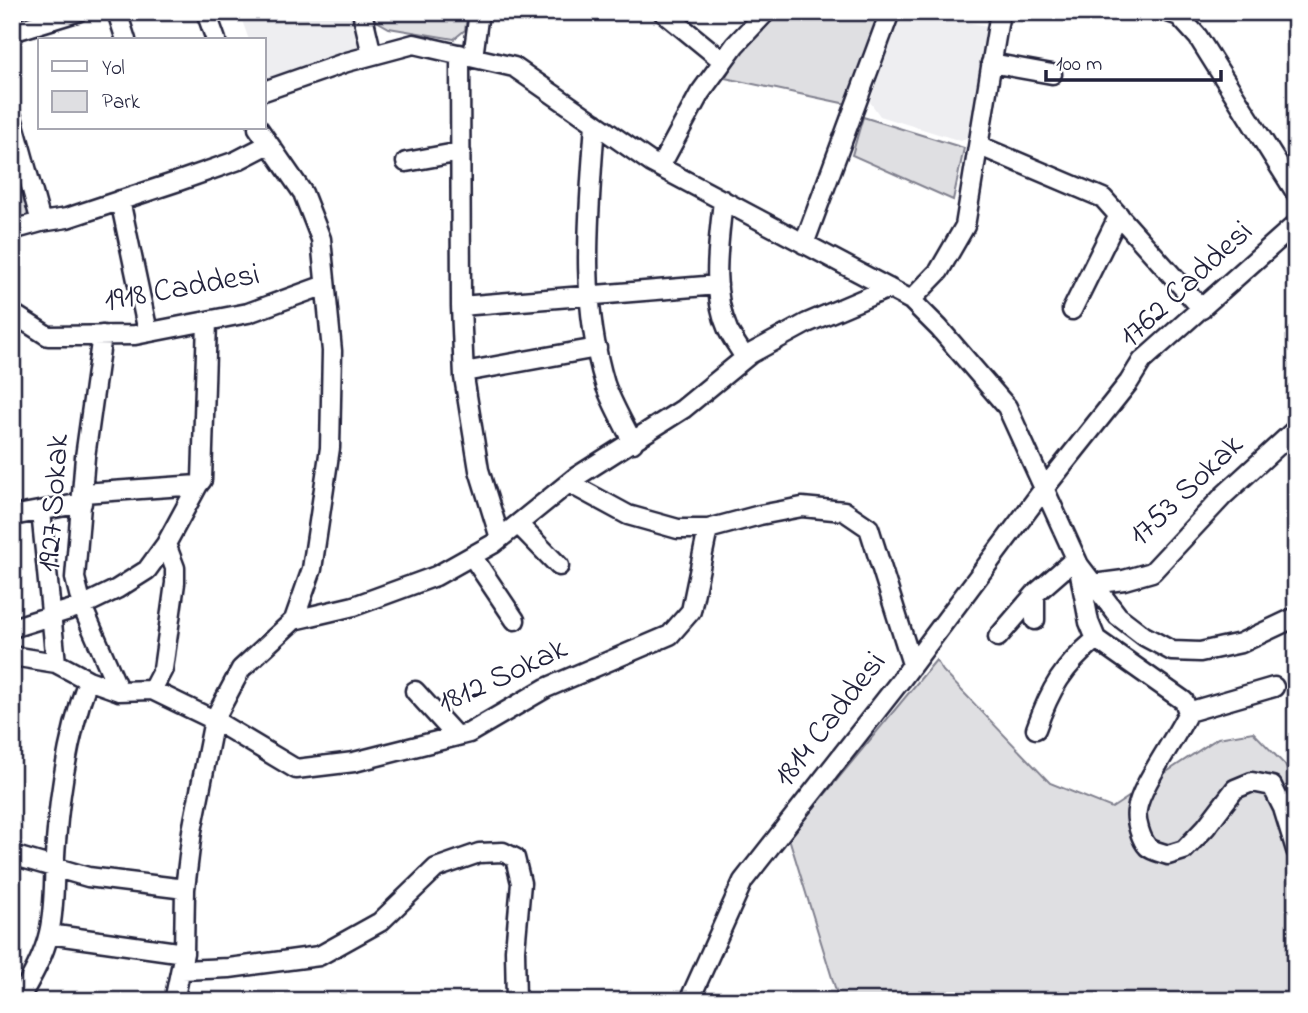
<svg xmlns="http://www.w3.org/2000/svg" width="1308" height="1013" font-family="'Indie Flower',sans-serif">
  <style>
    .built { fill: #eeeef1 }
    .green { fill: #dfdfe2; stroke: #80808e; stroke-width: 2 }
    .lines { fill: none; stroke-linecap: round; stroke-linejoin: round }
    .minor-casing { stroke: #22223b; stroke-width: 23 }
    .minor { stroke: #fff; stroke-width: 18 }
    .labels { text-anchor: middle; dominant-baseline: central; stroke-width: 5; stroke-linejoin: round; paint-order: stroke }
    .street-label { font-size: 32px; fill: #22223b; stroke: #fff }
  </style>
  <rect width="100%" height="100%" fill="#fff"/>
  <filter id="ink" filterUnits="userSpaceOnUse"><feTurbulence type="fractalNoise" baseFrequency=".0143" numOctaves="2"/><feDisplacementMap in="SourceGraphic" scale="14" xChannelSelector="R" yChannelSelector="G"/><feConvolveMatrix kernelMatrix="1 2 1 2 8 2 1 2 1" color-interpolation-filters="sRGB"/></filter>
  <g filter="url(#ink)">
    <path class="built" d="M239 12H354L362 48 264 81V40H249Z
      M901 12 989 26 971 136 961 141 880 116 870 102Z"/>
    <path class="green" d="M368 12H468L465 30 454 39 389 28 368 16Z
      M772 12H885L847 104 725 78 742 48Z
      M863 117 964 148 953 200 852 155Z
      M12 135 28 213 23 221 12 225Z
      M936 660 943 671 1050 783 1112 808 1218 738 1253 732 1285 765 1296 789V1001H832L837 994 789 838Z"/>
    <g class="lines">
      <g class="minor-casing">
        <path id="minor" d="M117 12 126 40
          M206 12 216 40
          M362 12 372 55
          M663 12 723 61
          M1168 12 1179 16 1198 37 1296 193
          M12 32 77 12
          M460 54 461 306 464 377 479 470 500 538
          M473 57 479 12
          M991 63 1052 74
          M264 91 347 62 414 44 514 67 652 163 911 300 939 328 1007 407 1079 565 1118 616 1144 636 1172 651 1200 652 1241 643 1296 617
          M12 117 41 222
          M595 123C589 212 579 298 605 384 612 404 624 424 633 443
          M980 146 1103 198 1202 309
          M406 162 461 152
          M660 167 700 93 735 45 766 12
          M120 200 148 332
          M723 200C719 242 710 290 728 330 733 340 740 349 745 358
          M12 230 41 222 67 218 176 182 236 161 269 144
          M804 244 890 12
          M911 300 939 271 965 226 1000 12
          M461 306 718 285
          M1072 310 1119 215
          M12 313 48 336 135 335 248 313 325 285
          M102 335 85 457 75 578 82 606 119 691
          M464 372 597 348
          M569 483 628 515 678 529H708L760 515 802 507 844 511 869 528 912 664
          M83 493 198 485 202 480 207 321
          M41 511 56 663
          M12 516 82 503
          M518 524 559 566
          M472 556 515 620
          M1079 569 1089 622 1096 639 1184 701 1188 712C1176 739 1140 786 1137 810 1135 820 1141 840 1148 847 1152 851 1163 853 1168 855L1184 850 1206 827 1235 789 1252 782 1272 786 1283 808 1296 850
          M1093 584 1124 580 1152 572 1224 495 1296 429
          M294 620 354 606 436 576 493 544 576 477 683 409 750 354 807 323 889 288
          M1035 620V594
          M12 628 82 606 117 589 147 570 166 544 198 485
          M998 637 1035 594 1075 559
          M12 656 56 663 88 680 119 691 152 690 214 720 296 769 354 762 469 733 546 688 670 635 691 611 708 529
          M152 690 163 669 175 583V568L166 544
          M415 691 456 736
          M1188 712 1274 687
          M1036 729C1050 689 1063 667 1096 639
          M12 855 88 877 185 889
          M49 934 184 953
          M182 970 229 968 319 956 380 922 436 868 479 853 503 852 515 858 521 883 515 950 516 1001
          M18 1001C30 980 44 956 49 933 56 903 53 872 56 842 60 787 69 732 88 680
          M174 1001 184 953 185 889 192 831 214 720 241 669 294 620 312 569 330 448 332 351 321 239 303 193 258 128
          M689 1001 743 881 901 680 1043 490 1129 382 1142 361 1296 224"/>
      </g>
      <use href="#minor" class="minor"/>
    </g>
  </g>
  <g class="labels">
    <g class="street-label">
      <text transform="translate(1187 285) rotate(-43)">1762 Caddesi</text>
      <text transform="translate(182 289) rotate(-10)">1918 Caddesi</text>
      <text transform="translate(1187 491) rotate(-44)">1753 Sokak</text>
      <text transform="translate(55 503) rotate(-86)">1927 Sokak</text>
      <text transform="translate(503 677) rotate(-25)">1812 Sokak</text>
      <text transform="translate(831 720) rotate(-52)">1814 Caddesi</text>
    </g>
  </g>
  <rect width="1308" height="1013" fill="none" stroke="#fff" stroke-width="42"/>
  <rect x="21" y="21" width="1266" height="971" fill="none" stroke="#22223b" stroke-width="2.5" filter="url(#ink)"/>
  <rect x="38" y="38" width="228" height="91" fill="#ffffff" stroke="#a7a7b1" stroke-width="2"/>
  <rect x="52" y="61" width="35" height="10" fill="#ffffff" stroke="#a7a7b1" stroke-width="2"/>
  <text x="102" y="74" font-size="21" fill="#22223b">Yol</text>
  <rect x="52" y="91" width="35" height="21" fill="#dfdfe2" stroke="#a7a7b1" stroke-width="2"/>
  <text x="102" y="108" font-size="21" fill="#22223b">Park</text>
  <path d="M1046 70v10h175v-10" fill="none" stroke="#22223b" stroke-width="3.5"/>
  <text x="1056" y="70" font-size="21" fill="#22223b" stroke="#ffffff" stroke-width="5" paint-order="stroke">100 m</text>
</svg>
